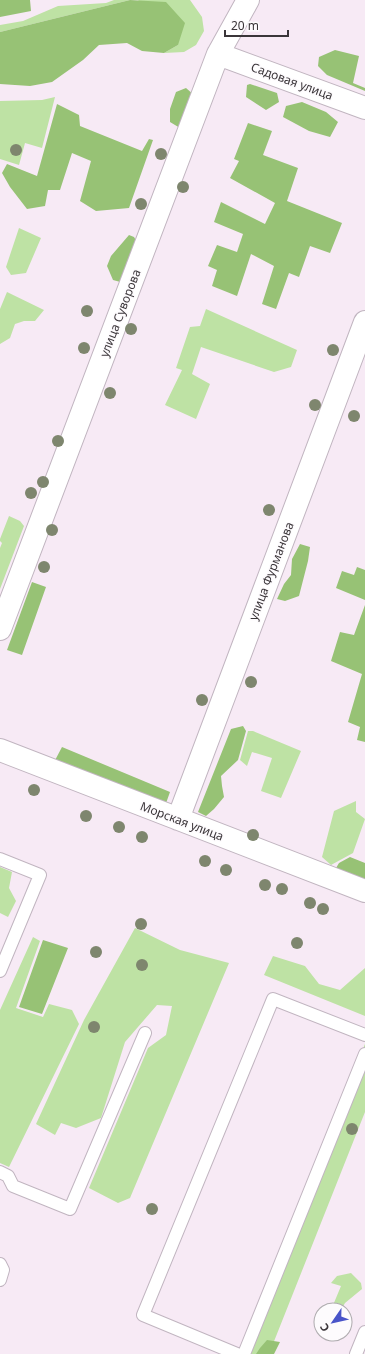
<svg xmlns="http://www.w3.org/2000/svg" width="365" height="1354" font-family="'Noto Sans',sans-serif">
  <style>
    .green { fill: #bee2a4 }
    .forest { fill: #97c275 }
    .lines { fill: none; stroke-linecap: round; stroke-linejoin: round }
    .service-casing { stroke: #c1b5c0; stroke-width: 14 }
    .minor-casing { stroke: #c1b5c0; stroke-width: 24 }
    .service { stroke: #fff; stroke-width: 12 }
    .minor { stroke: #fff; stroke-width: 22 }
    .tree { fill: #7e866e }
    .labels { text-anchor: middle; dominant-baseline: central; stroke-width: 3; stroke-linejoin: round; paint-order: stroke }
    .street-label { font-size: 12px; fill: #3a3539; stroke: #fdfbfd }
  </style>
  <rect width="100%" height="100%" fill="#f7eaf5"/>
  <path class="green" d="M114 0H130L0 32V25L23 21 58 6 106 3Z
    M138 0H190L202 17 204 31 196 45 184 52 164 53 178 45Z
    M55 97 42 148 25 143 19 165 0 159V101L42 100Z
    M19 228 41 238 26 273 11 275 6 267Z
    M7 292 44 310 35 321H24L15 324 10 338 0 344V309Z
    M206 309 297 350 291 367 274 372 201 347 192 374 210 384 196 419 165 405 182 370 176 368 190 327 200 326Z
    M9 516 20 521 24 526 0 589V548L2 543 0 541V539Z
    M248 731H253L301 751 281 798 261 791 272 758 252 752 247 766 240 760Z
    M356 801V812L365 819 353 853 331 865 322 857 334 811Z
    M0 867 12 872 9 888 16 901 8 917 0 913Z
    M135 928 180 950 229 963 130 1198 118 1203 89 1188 148 1048 166 1035 172 1006 157 1005 125 1042 101 1118 76 1128 61 1123 55 1135 36 1124 84 1020Z
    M33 937 40 941 16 1008 43 1017 49 1004 72 1010 79 1024 9 1167 0 1163V1010Z
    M273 956 305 966 319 984 340 990 365 968V1016L264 975Z
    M365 1044V1112L269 1354H239Z
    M351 1273 361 1283 362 1289 345 1303 341 1310H331L341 1286 331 1283 337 1276Z"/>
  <path class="forest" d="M0 0H30L31 11 0 17Z
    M130 0 166 2 185 23 178 45 164 53 142 51 127 43 99 45 83 60 52 82 30 86 0 84V32Z
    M335 50 359 56 353 83 365 88V91L327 75 318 66 319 57Z
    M250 84 277 93 279 102 266 110 246 97 247 85Z
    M186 88 194 95 180 128 170 122V109L176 92Z
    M302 102 326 112 338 122 330 137 309 131 283 117 286 106Z
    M57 104 79 115 80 126 142 151 149 139 153 140 129 208 96 211 80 201 91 161 72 153 60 190H48L45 206 27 209 10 187 2 173 7 164 37 176Z
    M248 123 272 131 263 155 298 168 287 201 342 223 330 253 310 246 299 277 289 273 276 309 262 304 274 266 251 254 237 296 212 286 217 270 208 266 217 245 237 252 243 234 214 222 221 202 265 224 275 203 230 178 239 161 234 159Z
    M129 235 134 237 141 249 124 283 113 280 107 266 111 256Z
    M300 544 310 547 308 561 299 596 285 601 277 599 284 584 291 575 292 559Z
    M357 567 365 570V600L336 588 342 571 354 575Z
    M32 582 46 587 22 655 7 650Z
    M365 605V742L357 740 360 727 348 722 362 674 331 661 340 632 354 635Z
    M243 726 246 731 238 760 221 776 222 786 224 797 214 809 206 816 198 812 231 729Z
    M62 747 170 792 165 806 52 766Z
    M350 857 365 863V880L336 868 339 863Z
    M43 940 68 948 42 1014 19 1007Z
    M267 1340 280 1342 274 1354H256L260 1348Z"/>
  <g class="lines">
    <g class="service-casing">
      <path id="service" d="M0 859 40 875 0 971
        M0 1172 8 1176 13 1186 70 1209 145 1033
        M0 1264 3 1270 0 1280
        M237 1354 143 1315 273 999 365 1035
        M244 1354 365 1054
        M356 1354 365 1332"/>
    </g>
    <g class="minor-casing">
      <path id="minor" d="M218 54 365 108
        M0 629 218 54 248 0
        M0 750 365 891
        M178 819 365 322"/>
    </g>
    <use href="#service" class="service"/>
    <use href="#minor" class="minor"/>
  </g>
  <g class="tree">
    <circle cx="16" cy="150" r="6"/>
    <circle cx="161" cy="154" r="6"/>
    <circle cx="183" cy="187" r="6"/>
    <circle cx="141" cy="204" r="6"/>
    <circle cx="87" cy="311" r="6"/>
    <circle cx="131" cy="329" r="6"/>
    <circle cx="84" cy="348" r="6"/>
    <circle cx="333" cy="350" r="6"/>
    <circle cx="110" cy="393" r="6"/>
    <circle cx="315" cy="405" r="6"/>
    <circle cx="354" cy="416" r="6"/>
    <circle cx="58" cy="441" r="6"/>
    <circle cx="43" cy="482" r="6"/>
    <circle cx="31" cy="493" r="6"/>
    <circle cx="269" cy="510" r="6"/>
    <circle cx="52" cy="530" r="6"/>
    <circle cx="44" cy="567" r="6"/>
    <circle cx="251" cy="682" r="6"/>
    <circle cx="202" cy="700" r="6"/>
    <circle cx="34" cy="790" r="6"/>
    <circle cx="86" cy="816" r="6"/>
    <circle cx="119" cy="827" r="6"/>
    <circle cx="253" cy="835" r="6"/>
    <circle cx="142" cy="837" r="6"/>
    <circle cx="205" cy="861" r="6"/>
    <circle cx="226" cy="870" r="6"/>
    <circle cx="265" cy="885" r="6"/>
    <circle cx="282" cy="889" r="6"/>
    <circle cx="310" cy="903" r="6"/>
    <circle cx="323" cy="909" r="6"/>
    <circle cx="141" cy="924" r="6"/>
    <circle cx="297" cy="943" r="6"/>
    <circle cx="96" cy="952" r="6"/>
    <circle cx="142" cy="965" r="6"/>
    <circle cx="94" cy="1027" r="6"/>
    <circle cx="352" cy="1129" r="6"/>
    <circle cx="152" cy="1209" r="6"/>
  </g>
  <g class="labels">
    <g class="street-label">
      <text transform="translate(292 81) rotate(20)">Садовая улица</text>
      <text transform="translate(120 313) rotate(-69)">улица Суворова</text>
      <text transform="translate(271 571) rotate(-69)">улица Фурманова</text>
      <text transform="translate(182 821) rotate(21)">Морская улица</text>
    </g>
  </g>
  <g transform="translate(333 1322) rotate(236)"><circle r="19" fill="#fdfbfd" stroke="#afacaf"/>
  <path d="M0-3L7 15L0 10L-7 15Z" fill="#4954c9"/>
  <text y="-6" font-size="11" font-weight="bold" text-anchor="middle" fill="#3a3539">С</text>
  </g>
  <path d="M225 30v6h63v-6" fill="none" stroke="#3a3539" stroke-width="2"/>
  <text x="231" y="30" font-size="12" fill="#3a3539" stroke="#fdfbfd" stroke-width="3" paint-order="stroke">20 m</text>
</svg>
